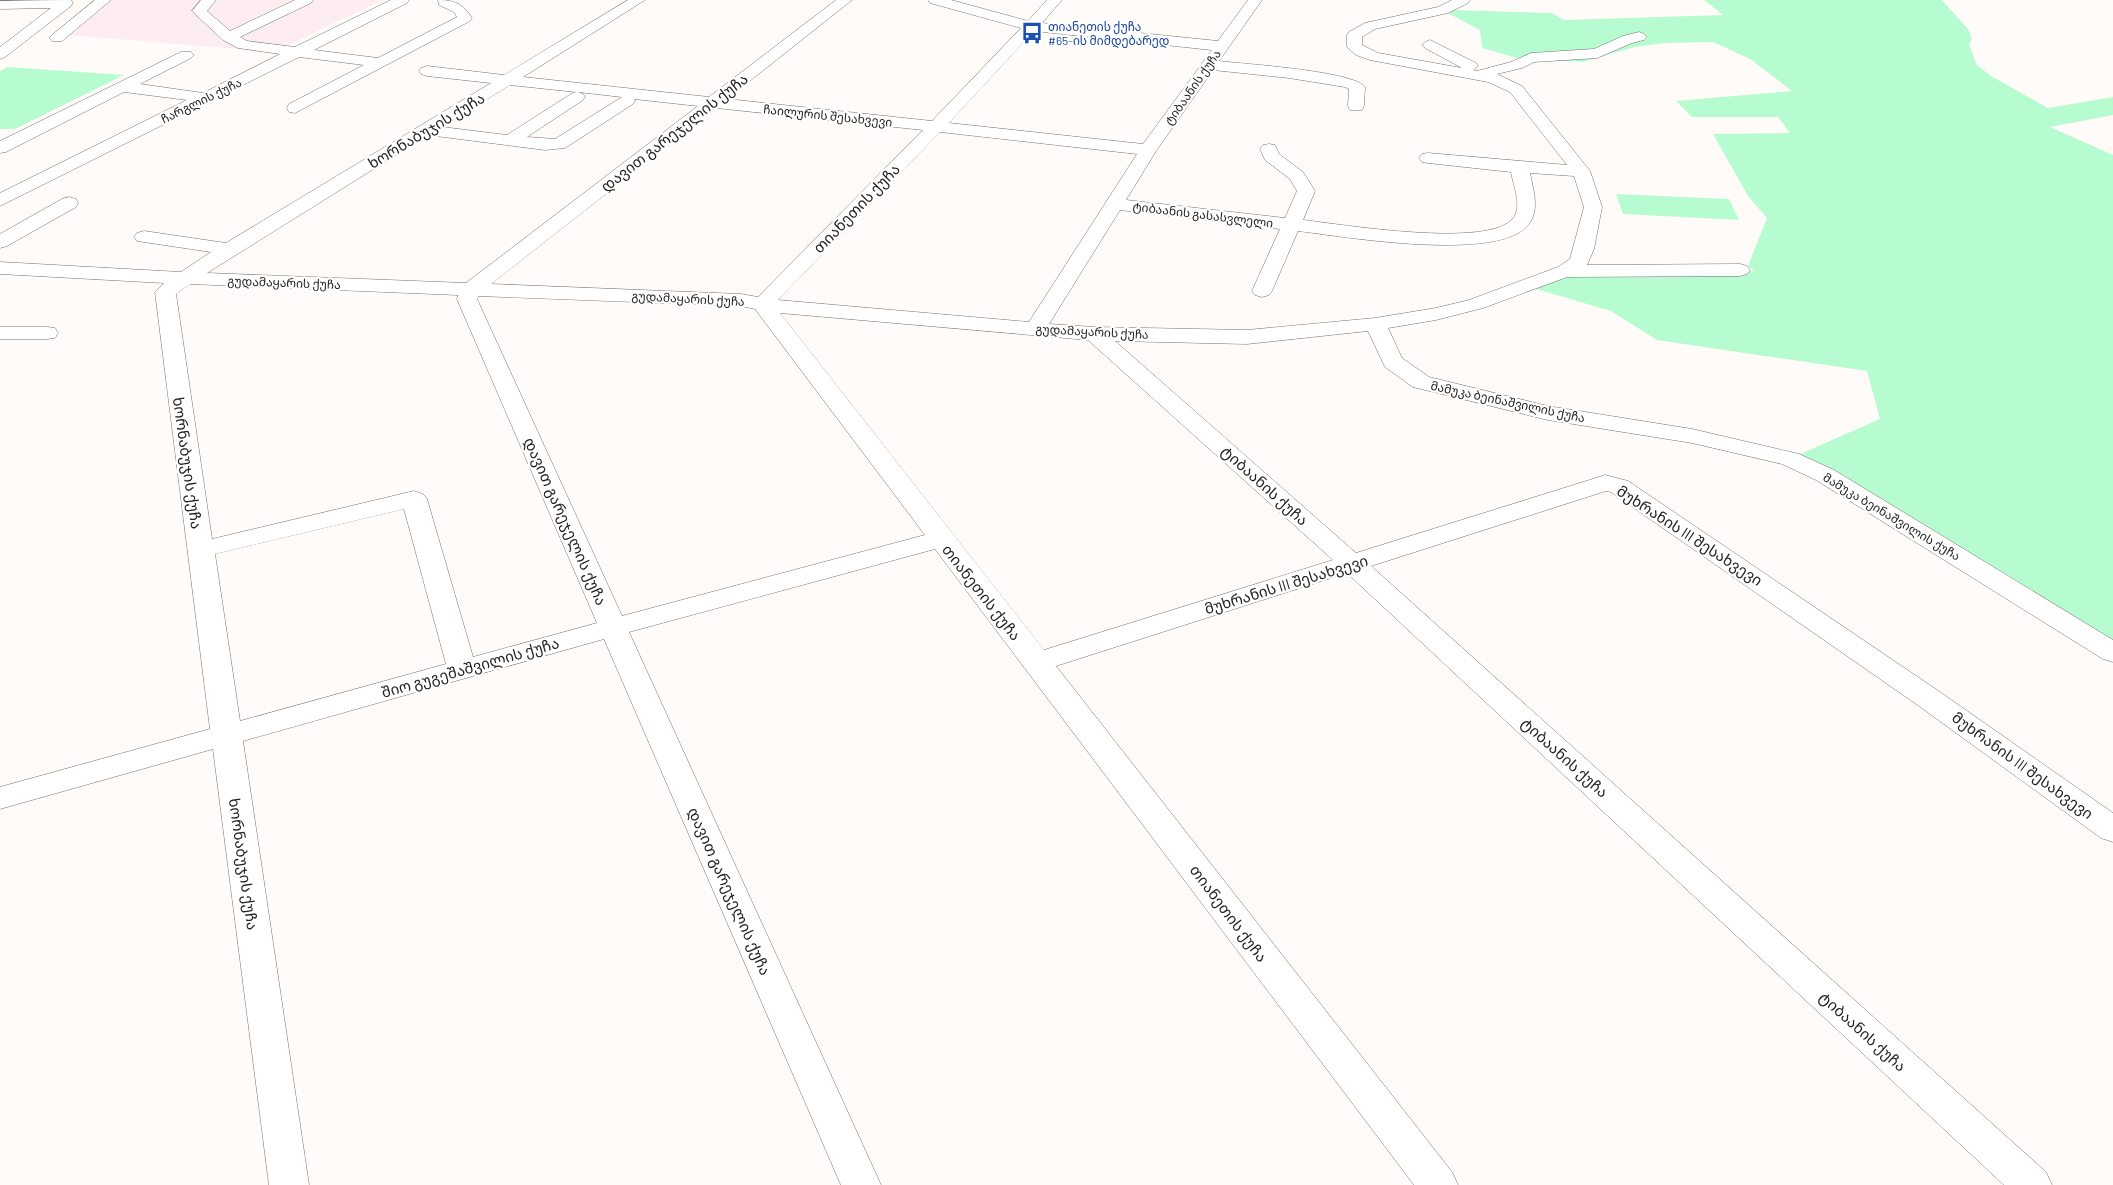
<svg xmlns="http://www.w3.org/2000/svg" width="2113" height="1185" font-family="Barlow,'Noto Sans Georgian',sans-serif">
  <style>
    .industrial { fill: #fdedf1 }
    .green { fill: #b7fcd0 }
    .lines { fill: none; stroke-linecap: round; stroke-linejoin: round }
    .minor-casing { stroke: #75706e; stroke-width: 1 }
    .minor { fill: #fff; fill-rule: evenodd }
    .labels { text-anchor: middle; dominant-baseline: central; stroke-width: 4.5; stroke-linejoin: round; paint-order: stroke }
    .far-transit-label { font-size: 12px; fill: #164399; stroke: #fff; text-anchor: start }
    .far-street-label { font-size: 12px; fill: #242221; stroke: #fff }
    .street-label { font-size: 15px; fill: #242221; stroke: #fff }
  </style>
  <rect width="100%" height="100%" fill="#fffbf9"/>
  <path class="industrial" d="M98 0H382L274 52 57 34Z"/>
  <path class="green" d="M1704 0H1942L1968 29 1972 38 1969 45 1977 65 1991 76 2048 108 2113 97V115L2050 127 2113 155V647L1798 455 1880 419 1867 371 1657 340 1611 311 1536 289 1570 274 1754 271 1748 266 1767 218 1748 196 1713 134 1790 133 1778 117H1692L1676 101 1792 91 1750 59 1713 42 1664 43 1635 47 1583 62 1517 58 1482 48 1480 30 1446 12 1451 10 1552 13 1564 20 1723 15Z
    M7 67 124 75 15 129H0V71Z
    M1616 194 1729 199 1739 220 1623 214Z"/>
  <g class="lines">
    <g class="minor-casing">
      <path id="minor" d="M71 0 73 3 71 6 5 57 0 59V47L51 8 0 9V1Z
        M95 0H111L62 41H52L49 38 52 35Z
        M201 0H216L207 11 230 31 295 0H313L311 3 240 37 247 41 295 47 391 0H409L407 3 314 50 378 58 457 17 454 12 439 5 438 0C455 0 463 4 472 18L470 21 295 113 289 112 287 108 289 104 364 65 299 57 0 206V193L187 100 124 92 6 152 0 153V141L181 52H191L194 55 191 58 140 84 203 93 280 54 238 48 223 40 192 11Z
        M628 0H645L523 77 709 97 836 0H852L727 99 932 121 1021 28 930 3 928 0H951L1028 21 1047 0H1062L1042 23 1218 41 1248 0H1262L1219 61C1243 64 1354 71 1365 87L1364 106 1362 110H1350L1348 106 1349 89 1345 87 1289 78 1213 70 1156 151 1126 200 1285 218 1297 191 1290 179 1265 160 1260 149 1263 145 1269 144 1275 145 1279 154 1303 172 1315 191 1303 220C1340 224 1493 250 1514 217 1522 204 1513 185 1511 172L1428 163 1422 162 1419 158 1422 154 1428 153 1567 165 1510 92 1488 82 1370 60 1356 55 1347 47V35L1349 32 1365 23 1438 7 1452 0H1470L1468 3 1448 13 1375 29 1362 37V45L1378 53 1462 68 1425 48 1422 45 1425 42 1430 40 1476 63 1478 66 1473 70 1477 71 1511 62 1531 53 1594 49 1623 36 1639 32 1644 34 1647 37 1644 40 1632 43 1597 58 1534 62 1522 68 1497 74 1522 86 1590 171 1602 207 1594 249 1587 265 1740 264 1747 266 1750 270 1747 274 1740 276 1567 277 1483 308 1436 320 1388 328 1402 358 1429 377 1548 406 1692 429 1799 454 1834 470 2113 640V662L2103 659 1816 480 1782 464 1692 443 1548 420 1413 387 1385 367 1368 331 1247 344 1115 341 1356 553 1596 478 1605 475 1628 481 1940 692 2113 813V842L2101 838 1919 706 1611 492 1606 491 1371 566 2046 1172 2052 1185H2004L1347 573 1056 666 1452 1172 1458 1185H1414L935 549 629 632 881 1185H841L604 639 243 741 309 1185H269L213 749 0 809V787L210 729 155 292 164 283 0 274V262L181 272 211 252 137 241 134 237 137 233 144 231 226 243 491 83 427 76 421 74 419 71 421 68 427 66 504 75ZM1034 31 1212 50 1143 144 949 123ZM510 85 576 92 571 94 507 135 442 127ZM578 92 622 97 555 139 527 137 583 100 585 97 583 94ZM634 99 698 106 466 283 207 273 428 135 545 150 565 148 633 104 635 101ZM716 108 923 130 758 297 741 294 491 284ZM940 132 1137 154 1029 322 778 300ZM1530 173 1574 176 1584 207 1570 259 1558 267 1469 300 1436 308 1375 318 1247 330 1094 327 1049 324 1120 210 1280 229 1252 291 1255 295 1262 297 1269 295 1272 291 1298 231C1341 236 1507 265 1531 221 1539 206 1533 189 1530 173ZM190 284 458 295 457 299 597 623 473 657 427 499 423 494 414 491 212 539 176 294ZM478 296 741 306 755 309 925 535 622 616 477 299ZM780 313 1088 340 1333 560 1044 650ZM404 509 446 664 240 721 215 554Z
        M69 197 76 199 78 203 76 207 7 246 0 248V234L62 199Z
        M0 327H47L55 328 58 333 55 338 47 339H0Z"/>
    </g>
    <use href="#minor" class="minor"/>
  </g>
  <defs>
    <g id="bus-bare" transform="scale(1.725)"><path d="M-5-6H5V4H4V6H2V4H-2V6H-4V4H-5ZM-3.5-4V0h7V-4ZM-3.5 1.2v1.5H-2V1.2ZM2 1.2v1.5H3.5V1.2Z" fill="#1a4fb4" stroke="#fff" stroke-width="2.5" paint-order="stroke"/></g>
  </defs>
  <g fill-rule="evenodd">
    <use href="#bus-bare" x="1032" y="33"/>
  </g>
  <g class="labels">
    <g class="far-transit-label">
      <text x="1048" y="26">თიანეთის ქუჩა<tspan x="1048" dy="14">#65-ის მიმდებარედ</tspan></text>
    </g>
    <g class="far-street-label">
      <text transform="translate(1192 87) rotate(-55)">ტიბაანის ქუჩა</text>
      <text transform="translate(201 100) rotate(-26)">ჩარგლის ქუჩა</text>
      <text transform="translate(828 115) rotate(6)">ჩაილურის შესახვევი</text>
      <text transform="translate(1203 214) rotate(7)">ტიბაანის გასასვლელი</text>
      <text transform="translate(284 282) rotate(2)">გუდამაყარის ქუჩა</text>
      <text transform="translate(688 298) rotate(3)">გუდამაყარის ქუჩა</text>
      <text transform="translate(1092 331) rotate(3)">გუდამაყარის ქუჩა</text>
      <text transform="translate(1508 401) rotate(12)">მამუკა ბეინაშვილის ქუჩა</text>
      <text transform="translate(1892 516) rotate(31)">მამუკა ბეინაშვილის ქუჩა</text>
    </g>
    <g class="street-label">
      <text transform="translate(426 130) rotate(-31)">ხორნაბუჯის ქუჩა</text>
      <text transform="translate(674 132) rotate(-38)">დავით გარეჯელის ქუჩა</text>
      <text transform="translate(856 208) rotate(-46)">თიანეთის ქუჩა</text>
      <text transform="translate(188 463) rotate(82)">ხორნაბუჯის ქუჩა</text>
      <text transform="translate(1265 485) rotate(42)">ტიბაანის ქუჩა</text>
      <text transform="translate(566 521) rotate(66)">დავით გარეჯელის ქუჩა</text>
      <text transform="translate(1690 535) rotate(33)">მუხრანის III შესახვევი</text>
      <text transform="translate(1286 584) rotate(-17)">მუხრანის III შესახვევი</text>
      <text transform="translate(982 592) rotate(52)">თიანეთის ქუჩა</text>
      <text transform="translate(470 667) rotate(-16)">შიო გუგეშაშვილის ქუჩა</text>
      <text transform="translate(1565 757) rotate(42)">ტიბაანის ქუჩა</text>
      <text transform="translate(2023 765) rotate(36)">მუხრანის III შესახვევი</text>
      <text transform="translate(244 864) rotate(82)">ხორნაბუჯის ქუჩა</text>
      <text transform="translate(730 891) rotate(66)">დავით გარეჯელის ქუჩა</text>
      <text transform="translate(1229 913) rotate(53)">თიანეთის ქუჩა</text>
      <text transform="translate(1863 1031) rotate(42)">ტიბაანის ქუჩა</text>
    </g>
  </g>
</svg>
